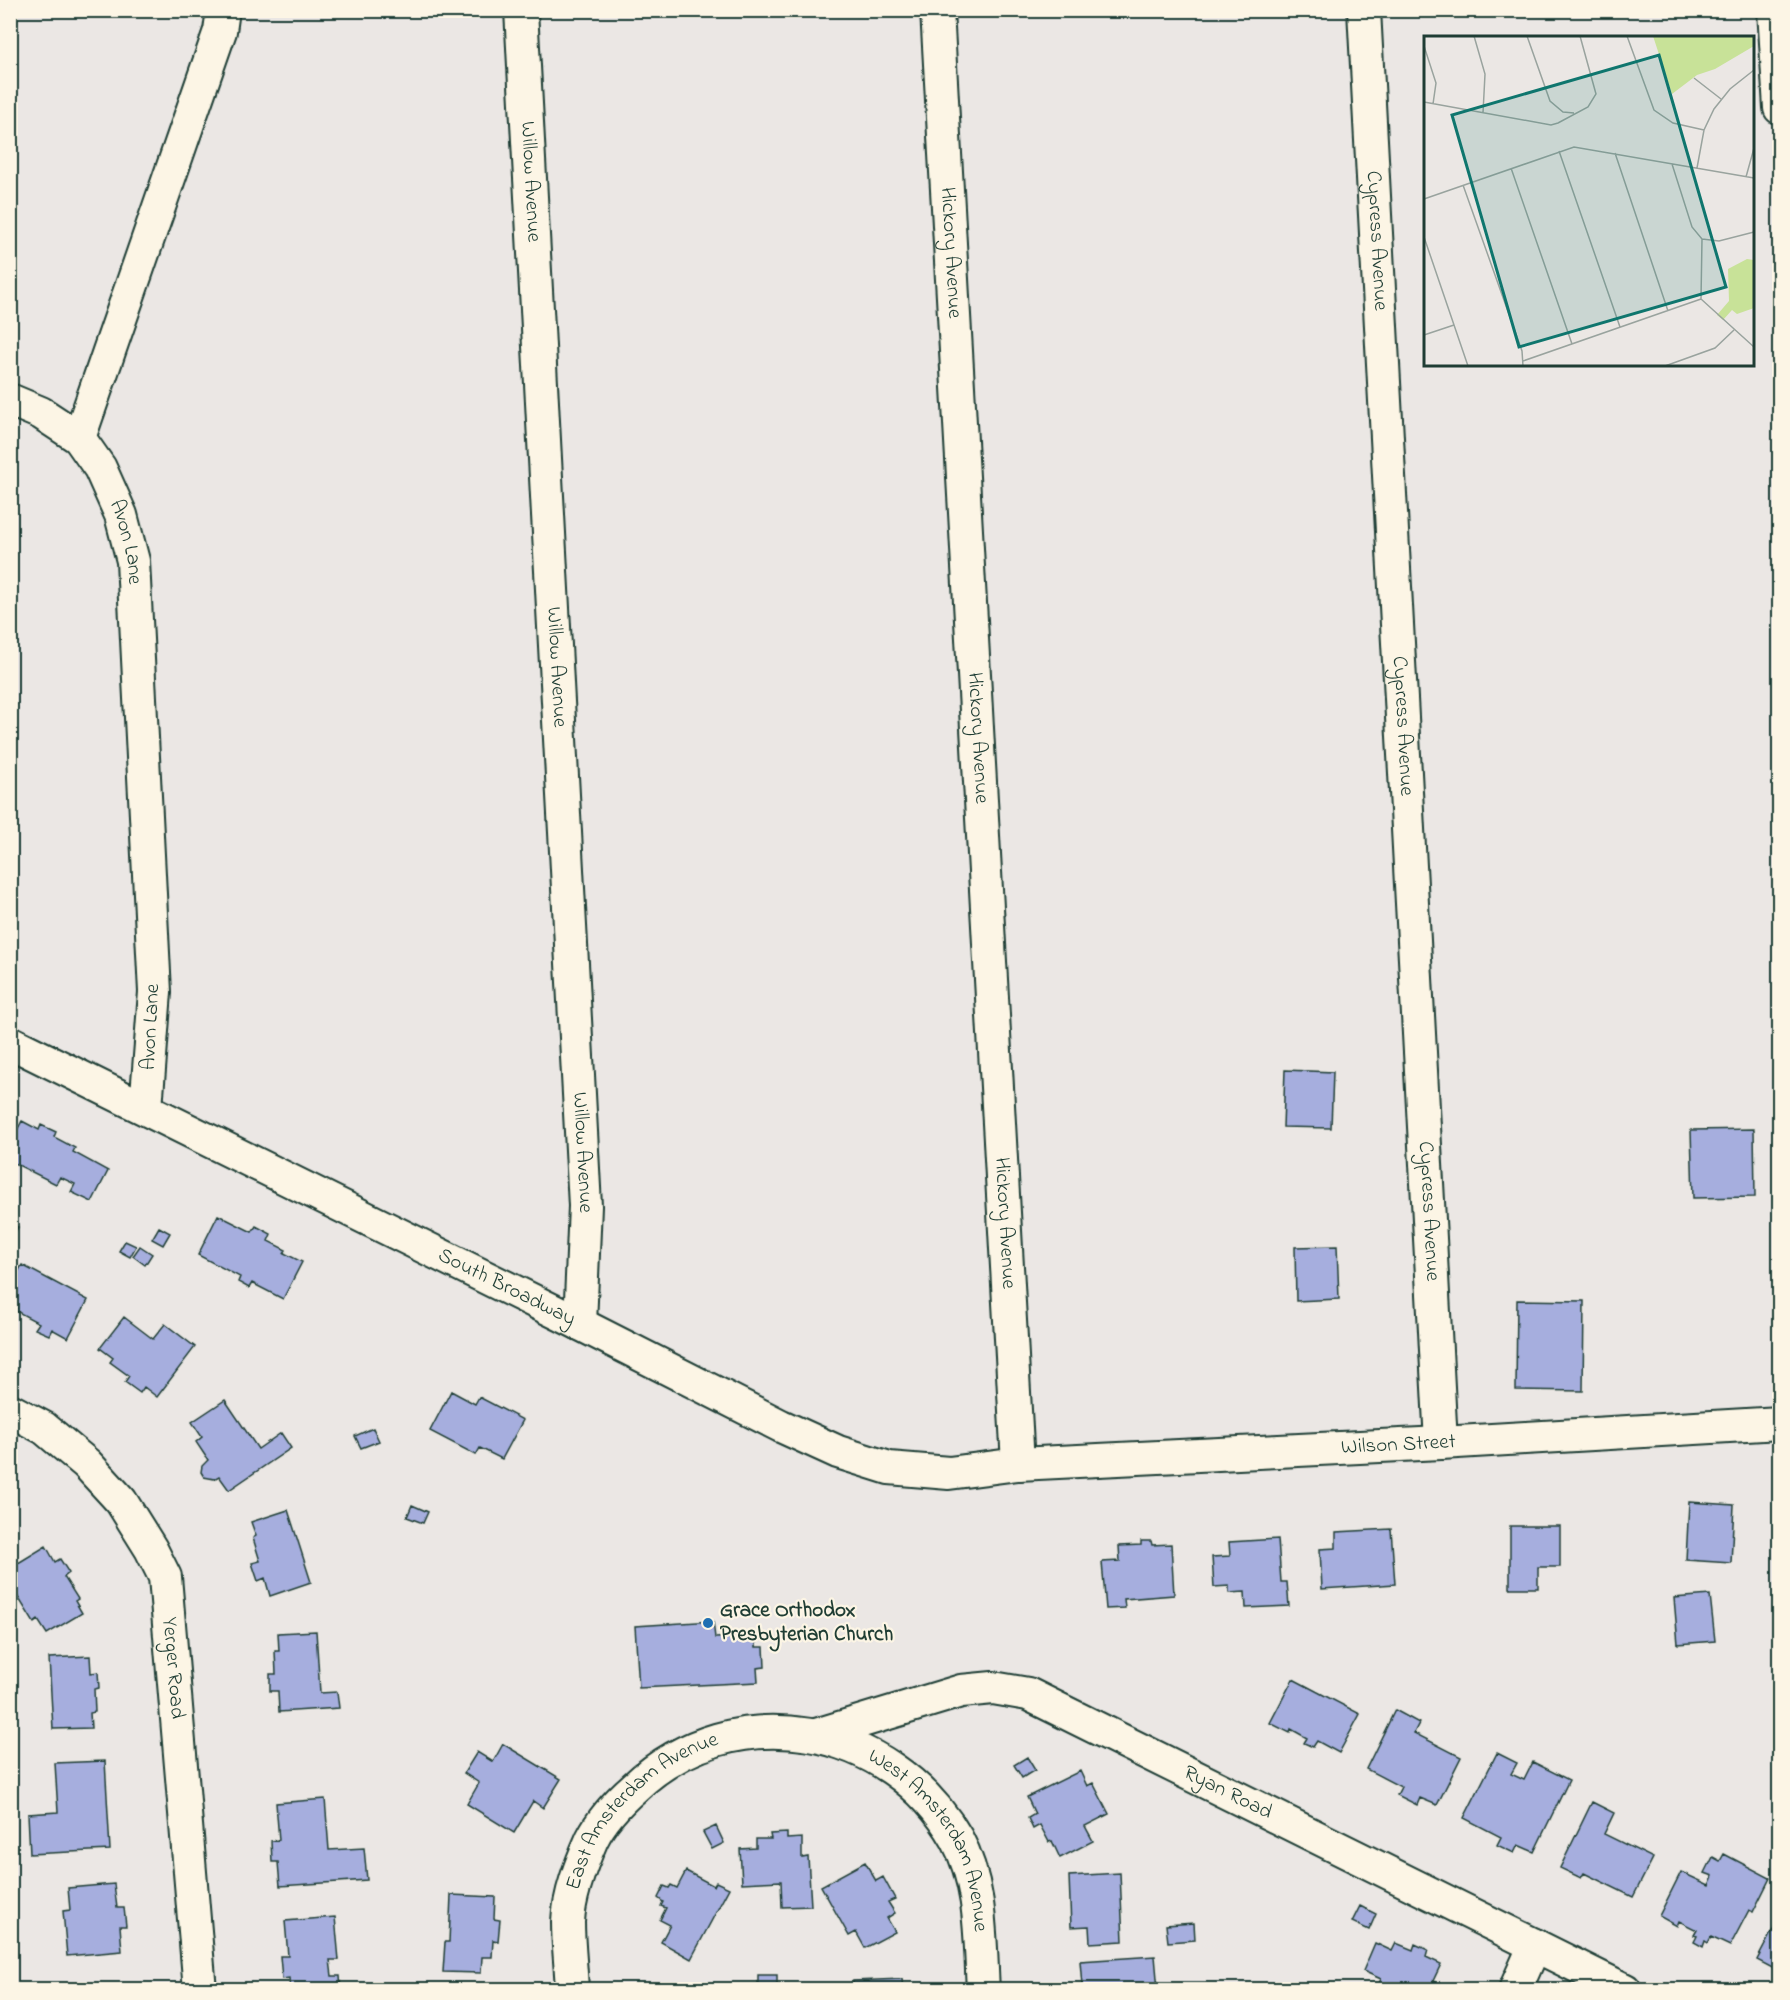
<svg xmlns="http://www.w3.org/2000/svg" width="1790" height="2000" font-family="'Indie Flower',sans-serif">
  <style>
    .building { fill: #a6aede; stroke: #1f3d34; stroke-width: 1.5 }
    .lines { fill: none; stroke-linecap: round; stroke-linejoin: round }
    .minor-casing { stroke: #1f3d34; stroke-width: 36 }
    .minor { stroke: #fcf5e5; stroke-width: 32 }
    .poi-dot { fill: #1f6fb2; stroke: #fcf5e5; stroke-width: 2 }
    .labels { text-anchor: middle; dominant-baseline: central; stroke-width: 4.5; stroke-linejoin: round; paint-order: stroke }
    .street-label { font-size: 21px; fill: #1f3d34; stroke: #fcf5e5 }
    .poi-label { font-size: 21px; font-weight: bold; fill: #1f3d34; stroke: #fcf5e5; text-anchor: start }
    .inset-road { fill: none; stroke: #99a39e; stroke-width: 1.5 }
    .view { fill: #0f766e; fill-opacity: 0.15; stroke: #0f766e; stroke-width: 3 }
    .inset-edge { fill: none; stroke: #1f3d34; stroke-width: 3 }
  </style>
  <rect width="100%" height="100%" fill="#ebe7e4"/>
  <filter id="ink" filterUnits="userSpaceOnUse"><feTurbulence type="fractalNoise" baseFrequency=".0167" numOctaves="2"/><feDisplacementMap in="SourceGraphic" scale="12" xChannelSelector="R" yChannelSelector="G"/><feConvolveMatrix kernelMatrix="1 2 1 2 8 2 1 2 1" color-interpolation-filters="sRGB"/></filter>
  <g filter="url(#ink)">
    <path class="building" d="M1285 1070 1333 1072 1331 1128 1283 1127Z
      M22 1121 39 1130 41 1125 56 1132 54 1137 75 1148 73 1152 108 1171 92 1202 71 1192 75 1184 60 1177 56 1184 10 1161V1143Z
      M1754 1129 1755 1197 1693 1198 1691 1130Z
      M218 1215 252 1232 256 1226 271 1234 268 1241 286 1250 284 1253 302 1262 283 1299 252 1283 249 1288 238 1282 240 1277 198 1255Z
      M10 1223 18 1227 10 1242Z
      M159 1227 170 1233 163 1245 152 1239Z
      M125 1241 136 1246 130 1257 119 1251Z
      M140 1246 152 1254 145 1265 133 1256Z
      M1337 1246 1339 1299 1296 1301 1295 1247Z
      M22 1265 88 1300 68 1338 52 1329 49 1335 35 1329 39 1323 16 1311 17 1308 10 1304V1286Z
      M1517 1300 1584 1301 1583 1391 1516 1390Z
      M124 1317 153 1339 165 1324 195 1347 157 1397 144 1387 140 1393 125 1382 129 1376 110 1362 113 1358 100 1348Z
      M451 1391 475 1404 479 1397 523 1420 502 1459 480 1448 476 1455 430 1431Z
      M225 1400 258 1449 281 1433 291 1448 229 1490 219 1476 214 1479 204 1477 201 1472 202 1466 208 1460 196 1442 202 1437 192 1422Z
      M373 1428 379 1441 361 1448 355 1436Z
      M1689 1502 1734 1505 1731 1563 1686 1560Z
      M412 1505 428 1512 423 1523 407 1517Z
      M288 1510 311 1582 270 1596 265 1578 258 1581 252 1563 260 1561 253 1538 256 1536 251 1522Z
      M1510 1526H1560V1567H1538V1588H1510Z
      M1391 1529 1395 1584 1322 1589 1320 1549 1336 1548V1532Z
      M1278 1539 1281 1582H1287L1289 1606 1246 1608 1245 1592 1229 1593V1586L1214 1587 1212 1557 1230 1556 1229 1542Z
      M1141 1541H1151L1152 1545 1171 1544 1174 1595 1124 1599 1125 1608 1106 1609 1102 1562 1120 1561 1119 1546 1141 1545Z
      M46 1546 55 1562 60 1559 69 1573 64 1577 78 1599 75 1601 82 1613 47 1634 38 1620 34 1623 10 1584V1568Z
      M1710 1595 1715 1641 1678 1644 1674 1598Z
      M713 1621 715 1638 743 1637V1641H756V1647H764L765 1667 757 1668 758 1682 639 1688 635 1626Z
      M316 1631 320 1693 337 1692 339 1708 279 1712 278 1691H270V1674H276L275 1651H279L278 1633Z
      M90 1656 91 1673 98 1672 99 1688 94 1689 95 1712 90 1713 91 1728 53 1729 49 1658Z
      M1293 1679 1360 1714 1339 1753 1317 1741 1313 1747 1304 1743 1307 1738 1291 1729 1290 1733 1270 1723Z
      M1395 1710 1419 1723 1414 1733 1461 1757 1437 1805 1420 1798 1417 1805 1397 1795 1401 1787 1366 1769Z
      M503 1744 561 1779 543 1808 533 1801 514 1833 467 1804 479 1783 464 1773 477 1752 493 1762Z
      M1497 1753 1517 1763 1511 1774 1524 1780 1533 1762 1569 1780 1534 1852 1518 1845 1514 1853 1497 1845 1501 1837 1464 1818Z
      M1027 1757 1035 1770 1022 1778 1014 1765Z
      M105 1761 110 1850 30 1854 28 1814 58 1812 55 1763Z
      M1080 1771 1087 1786 1093 1783 1109 1814 1085 1826 1093 1841 1060 1858 1052 1841 1049 1842 1040 1825 1033 1829 1028 1818 1035 1814 1027 1797Z
      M325 1799 329 1850 364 1848 367 1880 280 1886 278 1862H272L271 1841 279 1840 276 1803Z
      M1592 1802 1614 1813 1604 1834 1653 1858 1633 1897 1584 1873 1581 1878 1560 1868Z
      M716 1826 724 1843 712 1849 703 1832Z
      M787 1833V1839L802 1838V1858L808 1857 811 1906 782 1907 781 1881 742 1883 740 1849 756 1848V1839H771L770 1834Z
      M1724 1854 1770 1878 1753 1912 1749 1910 1730 1946 1711 1937 1708 1943 1705 1941 1703 1947 1694 1942 1697 1936 1694 1935 1697 1930 1679 1921 1677 1926 1659 1916 1681 1872 1709 1885 1713 1876 1705 1873 1713 1857 1720 1861Z
      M865 1862 876 1881 883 1877 895 1899 888 1902 895 1913 887 1918 895 1932 865 1948 856 1932 849 1936 821 1886Z
      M686 1871 714 1886 716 1882 729 1888 691 1959 661 1942 670 1925 660 1920 666 1908 661 1906 663 1902 658 1898 664 1886 669 1888 671 1885 677 1888Z
      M1120 1873 1123 1941 1090 1943 1089 1926 1071 1927 1069 1876Z
      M114 1884 117 1908H124L126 1926H120L122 1951 67 1956 63 1911 70 1910 68 1888Z
      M451 1895 495 1897 494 1919 500 1920 498 1941 493 1940 492 1957H482L481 1973 443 1972 445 1942H449Z
      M1360 1906 1376 1914 1369 1930 1352 1922Z
      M1780 1916V1972L1757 1960Z
      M335 1917 339 1960H330L332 1976H340L341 1990H290L289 1978 282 1979 280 1956H288L285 1921Z
      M1194 1923 1195 1940 1168 1942 1166 1925Z
      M1375 1943 1392 1951 1396 1943 1413 1950 1415 1944 1428 1950 1426 1957 1441 1964 1433 1981 1438 1984 1435 1990H1376L1381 1979 1363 1971Z
      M1155 1956 1158 1990H1076V1985H1082L1080 1961Z
      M758 1975H777V1990H758Z
      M902 1979 903 1990H853V1981Z"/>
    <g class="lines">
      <g class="minor-casing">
        <g id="minor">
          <path id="s1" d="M521 10 585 1206 580 1324"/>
          <path id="s2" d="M937 10 1018 1464"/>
          <path id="s3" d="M1364 10 1441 1443"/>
          <path d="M1774 10 1780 108"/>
          <path id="s4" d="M10 400 41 413 79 438 100 468 121 515 133 561 155 992 146 1108"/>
          <path d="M79 438 220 31 223 10"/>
          <path id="s5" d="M10 1042 580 1324 781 1426 838 1452 889 1468 949 1473 1018 1464 1441 1443 1780 1423"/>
          <path id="s6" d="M10 1410 44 1428 87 1464 121 1501 151 1549 165 1577 200 1990"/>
          <path id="s7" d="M816 1735 961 1691 993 1688 1028 1694 1625 1990"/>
          <path id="s8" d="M572 1990C571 1967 568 1944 568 1922 569 1894 581 1864 592 1839 602 1819 619 1801 635 1787 733 1694 891 1723 957 1839 982 1885 980 1939 983 1990"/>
          <path d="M1515 1990 1535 1945"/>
        </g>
      </g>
      <use href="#minor" class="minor"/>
    </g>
  </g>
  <circle class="poi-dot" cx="708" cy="1623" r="6"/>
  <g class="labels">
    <g class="street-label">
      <text stroke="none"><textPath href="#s1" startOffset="172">Willow Avenue</textPath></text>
      <text stroke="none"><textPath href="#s3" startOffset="231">Cypress Avenue</textPath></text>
      <text stroke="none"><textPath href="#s2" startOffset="243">Hickory Avenue</textPath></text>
      <text stroke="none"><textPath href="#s4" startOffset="195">Avon Lane</textPath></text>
      <text stroke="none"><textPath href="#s1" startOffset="658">Willow Avenue</textPath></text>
      <text stroke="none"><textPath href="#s3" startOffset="717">Cypress Avenue</textPath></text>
      <text stroke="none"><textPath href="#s2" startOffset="729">Hickory Avenue</textPath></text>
      <text transform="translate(151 1027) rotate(-87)">Avon Lane</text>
      <text stroke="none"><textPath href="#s1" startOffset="1144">Willow Avenue</textPath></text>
      <text stroke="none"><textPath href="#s3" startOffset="1203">Cypress Avenue</textPath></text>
      <text stroke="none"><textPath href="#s2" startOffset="1215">Hickory Avenue</textPath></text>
      <text stroke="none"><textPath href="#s5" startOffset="554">South Broadway</textPath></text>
      <text stroke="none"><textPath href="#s5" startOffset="1488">Wilson Street</textPath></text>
      <text stroke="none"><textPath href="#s6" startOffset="324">Yerger Road</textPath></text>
      <text stroke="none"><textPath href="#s7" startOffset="442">Ryan Road</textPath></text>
      <text stroke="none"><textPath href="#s8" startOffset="210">East Amsterdam Avenue</textPath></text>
      <text stroke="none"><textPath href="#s8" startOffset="585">West Amsterdam Avenue</textPath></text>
    </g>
    <g class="poi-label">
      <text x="720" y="1611">Grace Orthodox<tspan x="720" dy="24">Presbyterian Church</tspan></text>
    </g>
  </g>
  <g transform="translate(1424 36)">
    <rect width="330" height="330" fill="#ebe7e4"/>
    <path d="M229 0H330V10L291 33 273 39 248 58ZM323 223 330 224V272L313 278 308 274 299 284 293 279 305 265 304 233Z" fill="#c8e298"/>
    <path class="inset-road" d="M50 0 61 38 59 77M103 0 126 65 139 76 150 77M203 0 230 74 249 87 280 94M0 10 12 47 9 68M270 42 297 63M0 66 127 89 134 87 164 71 172 58 156 0M135 115 196 291M191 117 244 275M248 128 268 191 278 203 277 263 330 311M87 132 148 308M273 132 280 94 290 73 306 53 330 34M322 141 330 112M39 149 98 315 99 330M0 163 150 111 330 142M0 201 44 330M278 203 295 205 330 196M0 299 30 289M99 325 277 263M241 330 291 312 310 294"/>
    <path class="view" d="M235 19 302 251 95 311 28 79Z"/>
    <rect width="330" height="330" class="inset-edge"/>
  </g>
  <rect width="1790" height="2000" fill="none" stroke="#fcf5e5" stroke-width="36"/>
  <rect x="18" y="18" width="1754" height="1964" fill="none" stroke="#1f3d34" stroke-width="2" filter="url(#ink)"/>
</svg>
